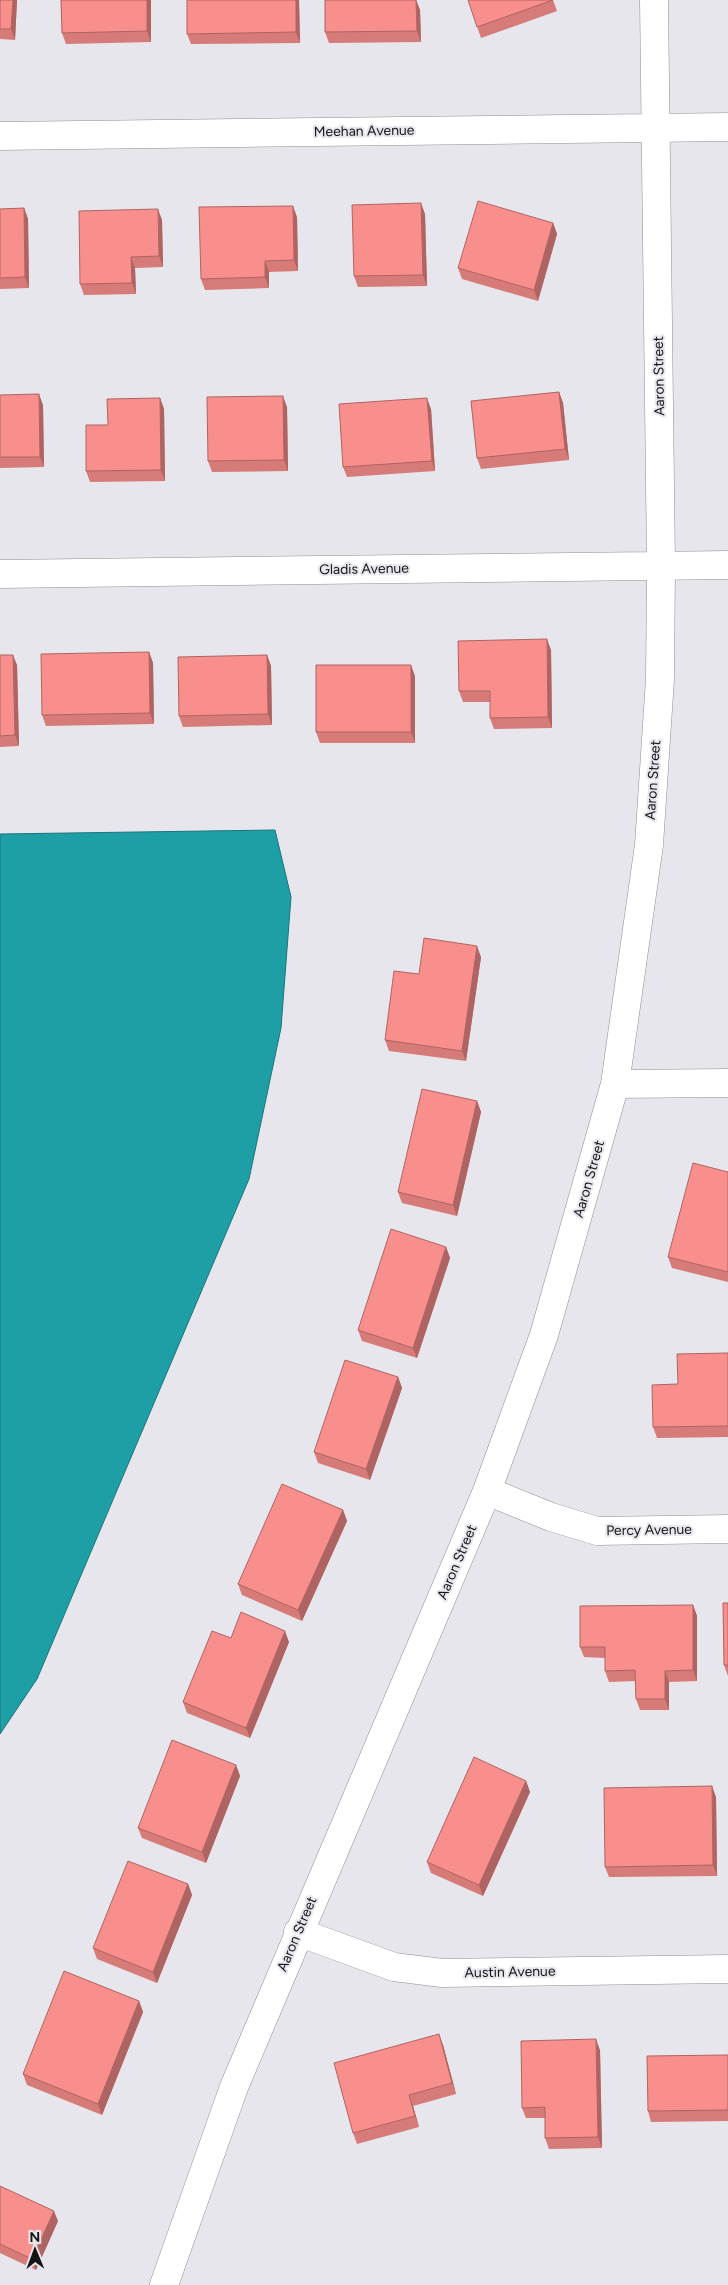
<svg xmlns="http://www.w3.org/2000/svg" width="728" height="2285" font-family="Figtree,sans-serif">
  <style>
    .water { fill: #1e9fa5; stroke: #1b757a }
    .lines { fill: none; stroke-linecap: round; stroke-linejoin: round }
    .minor-casing { stroke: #8e8e93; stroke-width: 29 }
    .minor { stroke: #fff; stroke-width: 28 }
    .wall { fill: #d67b78 }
    .shaded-wall { fill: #ae6462 }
    .building { fill: #f98f8c; stroke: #ae6462 }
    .labels { text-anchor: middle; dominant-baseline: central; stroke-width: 4; stroke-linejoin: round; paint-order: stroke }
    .street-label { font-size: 14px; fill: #141416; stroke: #e6e6ec }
  </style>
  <rect width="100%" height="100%" fill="#e6e6ec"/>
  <path class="water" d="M275 830 291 897 281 1028 249 1179 37 1679 0 1734V834Z"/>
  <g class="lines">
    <g class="minor-casing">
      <path id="minor" d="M0 136 728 127
        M0 574 728 565
        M615 1084 728 1083
        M487 1491 551 1517 597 1531 728 1529
        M298 1932 394 1967 442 1973 728 1969
        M164 2285 234 2087 487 1491 544 1335 615 1084 649 845 660 679 661 566 654 0"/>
    </g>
    <use href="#minor" class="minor"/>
  </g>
  <path class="wall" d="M0 0H17L15 40 0 39Z
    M61 0H151V42L66 44 62 33Z
    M299 0 300 43 191 44 187 34Z
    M416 0 420 10 421 42 329 43 325 32Z
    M468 0H553L557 11 481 38Z
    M24 208 28 219 29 288 0 289V209Z
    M425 214 427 286 358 287 354 276Z
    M297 217 298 271 269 272V288L205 290 201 279Z
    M162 220 163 267 135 268 136 294 84 295 80 284Z
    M553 223 557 234 538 301 462 279 458 268Z
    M559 392 563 403 569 460 481 469 477 458Z
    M0 395 43 405 44 467 0 468Z
    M160 398 164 409 165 481 90 482 86 471 108 425Z
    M287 407 288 471 212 472 208 461Z
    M431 409 435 471 347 477 343 467Z
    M551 650 552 728 494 729 490 718V702H463L459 691Z
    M149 652 153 663 154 724 46 726 42 715Z
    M0 655 17 665 19 746 0 747Z
    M267 655 271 666 272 725 183 727 179 716Z
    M415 676V743H320L316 732Z
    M481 957 466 1061 389 1051 385 1040 419 974Z
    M477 1101 481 1112 457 1216 402 1203 398 1192Z
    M728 1172V1282L672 1268 668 1257Z
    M446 1247 450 1258 417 1358 362 1341 358 1330Z
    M728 1353V1437L657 1438 653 1427 678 1384Z
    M398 1377 402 1388 370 1480 318 1463 314 1452Z
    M343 1510 347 1521 302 1621 242 1595 238 1584Z
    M728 1603V1676L724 1665Z
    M693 1605 697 1616V1681L669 1682V1710H640L636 1699 635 1681 609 1682 605 1671V1658L584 1657 580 1647Z
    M231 1638 289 1642 250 1738 187 1713 183 1702Z
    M236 1765 240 1776 206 1863 142 1838 138 1828Z
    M526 1781 530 1792 483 1896 431 1873 427 1862Z
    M716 1797 717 1876 609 1877 605 1867Z
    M188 1884 192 1895 157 1983 97 1959 93 1948Z
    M139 2001 143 2012 102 2115 27 2085 23 2074Z
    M443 2045 456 2094 413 2106 419 2127 357 2144 353 2133Z
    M600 2050 602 2148 549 2149 545 2138V2118H526L522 2108Z
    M728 2055V2121L651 2122 648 2111Z
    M0 2186 58 2221 36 2270 0 2253Z"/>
  <path class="shaded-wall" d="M13 0H17L15 40 11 29Z
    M147 0H151V42L147 31Z
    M296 0H299L300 43 296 32Z
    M416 0 420 10 421 42 417 31Z
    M421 203 425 214 427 286 423 275Z
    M293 206 297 217 298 271 294 260Z
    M24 208 28 219 29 288 25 277Z
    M158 209 162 220 163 267 159 256Z
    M553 223 557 234 538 301 534 290Z
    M131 257 135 268 136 294 132 283Z
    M265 261 269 272V288L265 277Z
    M559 392 563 403 569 460 565 449Z
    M39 394 43 405 44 467 40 457Z
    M283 396 287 407 288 471 284 460Z
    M160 398 164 409 165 481 161 470Z
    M427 398 431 409 435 471 432 461Z
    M547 639 551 650 552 728 548 717Z
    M149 652 153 663 154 724 150 713Z
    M13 655 17 665 19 746 15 735Z
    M267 655 271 666 272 725 268 714Z
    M411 665 415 676V743L411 732Z
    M477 946 481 957 466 1061 462 1051Z
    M477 1101 481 1112 457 1216 453 1205Z
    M446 1247 450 1258 417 1358 413 1348Z
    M398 1377 402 1388 370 1480 366 1469Z
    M343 1510 347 1521 302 1621 298 1610Z
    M693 1605 697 1616V1681L693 1670Z
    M285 1631 289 1642 250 1738 246 1728Z
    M665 1671 669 1682V1710L665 1699Z
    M236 1765 240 1776 206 1863 202 1852Z
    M526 1781 530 1792 483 1896 479 1885Z
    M712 1786 716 1797 717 1876 713 1865Z
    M188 1884 192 1895 157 1983 153 1972Z
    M139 2001 143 2012 102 2115 98 2104Z
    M439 2034 443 2045 456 2094 452 2083Z
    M596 2039 600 2050 602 2148 598 2137Z
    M409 2095 413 2106 419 2127 415 2116Z
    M54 2211 58 2221 36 2270 32 2259Z"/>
  <path class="building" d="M0 0H13L11 29H0Z
    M61 0H147V31L62 33Z
    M187 0H296V32L187 34Z
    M325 0H416L417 31 325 32Z
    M468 0H553L477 27Z
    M478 201 553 223 534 290 458 268Z
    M421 203 423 275 354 276 352 205Z
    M293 206 294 260 265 261V277L201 279 199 207Z
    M24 208 25 277 0 278V209Z
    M158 209 159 256 131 257 132 283 80 284 79 211Z
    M559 392 565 449 477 458 471 401Z
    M39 394 40 457H0V395Z
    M283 396 284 460 208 461 207 397Z
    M160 398 161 470 86 471V425H108L107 399Z
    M427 398 432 461 343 467 339 404Z
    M547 639 548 717 490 718V691H459L458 641Z
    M149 652 150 713 42 715 41 654Z
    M0 655H13L15 735 0 736Z
    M267 655 268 714 179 716 178 657Z
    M316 665H411V732H316Z
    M424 938 477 946 462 1051 385 1040 394 971 419 974Z
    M422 1089 477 1101 453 1205 398 1192Z
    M693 1163 728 1172V1272L668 1257Z
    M391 1229 446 1247 413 1348 358 1330Z
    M728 1353V1426L653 1427 652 1385 678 1384 677 1354Z
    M345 1360 398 1377 366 1469 314 1452Z
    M282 1484 343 1510 298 1610 238 1584Z
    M723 1603H728V1665H724Z
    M693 1605V1670L665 1671V1699H636L635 1670 605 1671V1647H580V1606Z
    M241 1612 285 1631 246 1728 183 1702 212 1631 231 1638Z
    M172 1740 236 1765 202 1852 138 1828Z
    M474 1757 526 1781 479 1885 427 1862Z
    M712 1786 713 1865 605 1867 604 1788Z
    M128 1861 188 1884 153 1972 93 1948Z
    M64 1971 139 2001 98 2104 23 2074Z
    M439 2034 452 2083 409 2095 415 2116 353 2133 334 2063Z
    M596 2039 598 2137 545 2138V2107L522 2108 521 2041Z
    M728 2055V2110L648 2111 647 2056Z
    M0 2186 54 2211 32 2259 0 2244Z"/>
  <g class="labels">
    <g class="street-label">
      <text transform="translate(364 131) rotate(-1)">Meehan Avenue</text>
      <text transform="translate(659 376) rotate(-91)">Aaron Street</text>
      <text transform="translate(364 569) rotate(-1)">Gladis Avenue</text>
      <text transform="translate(653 780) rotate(-86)">Aaron Street</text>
      <text transform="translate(589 1179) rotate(-74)">Aaron Street</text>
      <text transform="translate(649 1530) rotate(-1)">Percy Avenue</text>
      <text transform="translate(457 1562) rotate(-67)">Aaron Street</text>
      <text transform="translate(297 1934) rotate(-67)">Aaron Street</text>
      <text transform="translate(510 1972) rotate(-1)">Austin Avenue</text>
    </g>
  </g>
  <g transform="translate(35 2250) rotate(359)" stroke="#e6e6ec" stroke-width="4" paint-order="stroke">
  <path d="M0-4L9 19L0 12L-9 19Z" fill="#141416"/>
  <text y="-8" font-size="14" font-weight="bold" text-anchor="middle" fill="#141416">N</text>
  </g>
</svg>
